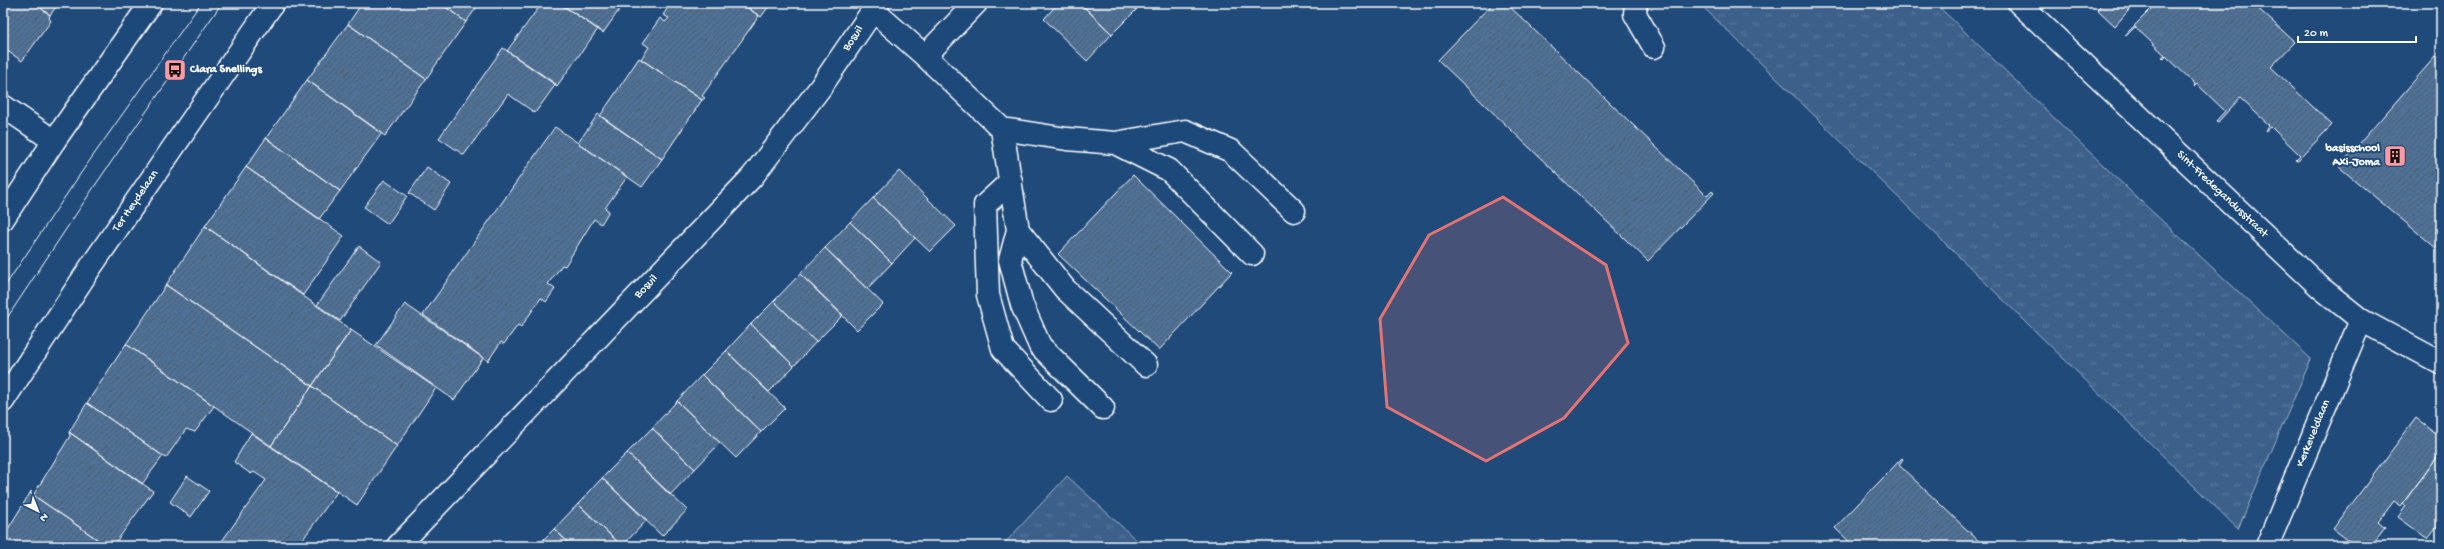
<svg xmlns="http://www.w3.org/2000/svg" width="2444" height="549" font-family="'Gochi Hand',sans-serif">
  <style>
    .park { fill: url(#park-tufts); stroke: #9eb0c5 }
    .building { fill: url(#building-hatch); stroke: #fff }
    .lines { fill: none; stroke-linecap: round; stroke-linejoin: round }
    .lane-casing { stroke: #fff; stroke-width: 25 }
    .street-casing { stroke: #fff; stroke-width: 25 }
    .secondary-casing { stroke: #fff; stroke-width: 25 }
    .lane { stroke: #1f4a7a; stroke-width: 22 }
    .street { stroke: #1f4a7a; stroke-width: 22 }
    .secondary { stroke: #1f4a7a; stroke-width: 22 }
    .tram { stroke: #fff; stroke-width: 1 }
    .marked { fill: #e47373; fill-opacity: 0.2; stroke: #e47373; stroke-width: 3; stroke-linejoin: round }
    .labels { text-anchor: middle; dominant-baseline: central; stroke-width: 4; stroke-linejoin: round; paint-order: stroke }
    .street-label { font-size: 12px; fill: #fff; stroke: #1f4a7a }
    .poi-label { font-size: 12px; font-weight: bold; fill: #fff; stroke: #1f4a7a; text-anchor: start }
  </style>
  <defs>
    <pattern id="park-tufts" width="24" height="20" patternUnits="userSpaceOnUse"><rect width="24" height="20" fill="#3c618b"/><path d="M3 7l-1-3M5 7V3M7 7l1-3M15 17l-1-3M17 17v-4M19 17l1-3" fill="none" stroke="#59799c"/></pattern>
    <pattern id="building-hatch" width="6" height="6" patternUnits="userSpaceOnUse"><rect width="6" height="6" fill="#507197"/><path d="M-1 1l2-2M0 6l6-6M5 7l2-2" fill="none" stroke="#4e5b6a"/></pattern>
  </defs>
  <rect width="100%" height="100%" fill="#1f4a7a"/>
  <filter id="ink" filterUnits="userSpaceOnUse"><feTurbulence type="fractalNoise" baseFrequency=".025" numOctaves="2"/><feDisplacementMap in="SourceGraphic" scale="8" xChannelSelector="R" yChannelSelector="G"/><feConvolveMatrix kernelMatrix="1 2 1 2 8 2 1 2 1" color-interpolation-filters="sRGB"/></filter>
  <g filter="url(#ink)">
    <path class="park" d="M1699 3H1935L2130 191 2311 359 2238 529Z
      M1067 476 1143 546H1002Z"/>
    <path class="building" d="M3 3H34L50 15 49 18 51 21 22 61 3 48Z
      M34 3H59L50 15Z
      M362 3H440L466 22 426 79 348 24Z
      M440 3H480L466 22Z
      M542 3H559L598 29 557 86 507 51Z
      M559 3H624L603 33Z
      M671 3H741L759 16 702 96 705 98 702 100 641 59 649 47 643 43 660 18 665 22 669 18 663 15Z
      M741 3H771L761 17Z
      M1058 3H1080L1112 34 1087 61 1044 19Z
      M1080 3H1129L1136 10 1112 34Z
      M1129 3H1142L1136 10Z
      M1493 3H1506L1707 196 1712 191 1714 193 1648 261 1438 60Z
      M2103 3H2135L2115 26 2097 9Z
      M2157 3H2252L2295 42 2271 67 2332 125 2298 160 2296 159 2300 155 2271 127 2266 131 2269 125 2240 98 2218 122 2216 121 2225 111 2197 84 2194 87 2195 84 2166 56 2164 59 2162 57 2165 55 2135 27 2126 36 2125 35Z
      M348 24 426 79 385 136 307 80Z
      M503 48 556 84 535 113 508 94 464 155 439 138Z
      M2441 50V136L2437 141 2441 144V242L2436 248 2339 167Z
      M639 58 702 100 662 159 600 116Z
      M307 80 382 133 340 191 266 138Z
      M598 114 662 159 642 187 578 143Z
      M555 127 627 177 605 208 609 211 601 224 594 219 565 266 562 265 548 284 555 289 546 302 541 298 521 327 518 325 504 344 501 342 488 361 423 315Z
      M266 138 340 191 319 219 246 167Z
      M246 167 344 236 303 295 205 226Z
      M427 167 451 184 434 210 409 193Z
      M899 171 956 226 930 252 873 198Z
      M1133 175 1232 272 1159 350 1058 254Z
      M384 180 407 196 388 224 364 207Z
      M873 198 915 238 892 263 850 222Z
      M850 222 892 263 867 289 825 248Z
      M205 226 351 330 312 386 166 285Z
      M359 246 381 262 340 321 317 305Z
      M825 248 883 304 857 330 800 274Z
      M800 274 843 315 816 342 774 301Z
      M166 285 312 386 271 446 126 344Z
      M774 301 816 342 794 366 751 324Z
      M405 304 483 358 454 400 376 345Z
      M751 324 794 366 769 392 726 351Z
      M351 330 436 388 397 446 312 386Z
      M126 344 214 406 195 432 186 429 166 458 87 403Z
      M726 351 785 408 761 432 702 375Z
      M702 375 761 432 736 458 677 401Z
      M312 386 397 446 357 505 271 446Z
      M677 401 720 443 695 469 652 428Z
      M87 403 163 456 142 484 69 432Z
      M2416 418 2441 437V452L2401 506 2394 501 2378 522 2385 528 2371 546H2356L2333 529Z
      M652 428 695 469 670 495 627 453Z
      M69 432 153 491 113 546H107L30 493 31 491 34 494 70 436Z
      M251 433 337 492 298 546H230L222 541 266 480 254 472 251 474 234 462Z
      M2441 452V522L2428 539 2398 517 2406 506 2403 503Z
      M627 453 687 510 662 536 602 478Z
      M1902 458 1903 459 1899 465 1984 546H1854L1835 528Z
      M187 476 209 491 191 517 170 502Z
      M602 478 647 520 622 546 578 504Z
      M30 493 107 546H3V537Z
      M578 504 622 546H572L554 529Z
      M554 529 572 546H537Z"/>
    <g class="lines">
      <g class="lane-casing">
        <path id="lane" d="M925 56 1002 129
          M1002 129 1067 139 1115 143 1185 131 1231 151 1294 211
          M1002 129 1018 230 1010 260 1022 305 1040 346 1103 408
          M1115 143 1169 170 1252 254
          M1011 181 985 205 988 295 1003 349 1051 400
          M1018 230 1065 289 1146 365"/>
      </g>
      <g class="street-casing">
        <g id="street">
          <path d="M1636 3 1635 14 1654 47"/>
          <path id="s1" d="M2019 3 2321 288 2361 320 2441 363"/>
          <path d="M874 11 925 56 976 3"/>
          <path d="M3 106 54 141"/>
          <path id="s2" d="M398 546 752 177 820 88 878 3"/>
          <path id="s3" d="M2267 546 2361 320"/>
        </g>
      </g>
      <g class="secondary-casing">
        <g id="secondary">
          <path d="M3 219 54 141 151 3"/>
          <path id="s4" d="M3 401 90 268 273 3"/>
        </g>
      </g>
      <use href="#lane" class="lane"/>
      <use href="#street" class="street"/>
      <use href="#secondary" class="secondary"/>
      <path class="tram" d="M3 289 83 170 201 3
        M3 324 98 181 222 3"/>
    </g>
  </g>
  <path class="marked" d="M1503 197 1606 265 1628 343 1564 418 1486 461 1387 407 1380 319 1429 235Z"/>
  <defs>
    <g id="bus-square" transform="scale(1.15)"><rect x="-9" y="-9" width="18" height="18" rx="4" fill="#ff9aa2" stroke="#1f4a7a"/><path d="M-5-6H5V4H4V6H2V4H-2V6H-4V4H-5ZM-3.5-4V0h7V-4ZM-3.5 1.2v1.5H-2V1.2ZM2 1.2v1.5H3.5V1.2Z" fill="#111"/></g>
    <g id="building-square" transform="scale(1.15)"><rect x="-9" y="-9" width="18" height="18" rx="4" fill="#ff9aa2" stroke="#1f4a7a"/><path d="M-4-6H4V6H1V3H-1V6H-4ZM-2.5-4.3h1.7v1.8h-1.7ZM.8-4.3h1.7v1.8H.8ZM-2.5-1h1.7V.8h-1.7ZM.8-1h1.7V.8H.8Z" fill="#111"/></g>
  </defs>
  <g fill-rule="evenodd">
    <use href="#bus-square" x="175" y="70"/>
    <use href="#building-square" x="2395" y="156"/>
  </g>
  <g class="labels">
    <g class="street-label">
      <text stroke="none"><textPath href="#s2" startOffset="683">Bosuil</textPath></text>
      <text stroke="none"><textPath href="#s1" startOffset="279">Sint-Fredegandusstraat</textPath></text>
      <text stroke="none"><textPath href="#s4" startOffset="240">Ter Heydelaan</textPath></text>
      <text stroke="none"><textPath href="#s2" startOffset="359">Bosuil</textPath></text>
      <text stroke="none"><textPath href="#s3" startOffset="122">Kerkeveldlaan</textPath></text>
    </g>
    <g class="poi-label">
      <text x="190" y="70">Clara Snellings</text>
      <text x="2380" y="149" text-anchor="end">basisschool<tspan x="2380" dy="14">Axi-Joma</tspan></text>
    </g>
  </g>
  <rect width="2444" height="549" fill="none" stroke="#1f4a7a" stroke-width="16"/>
  <rect x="8" y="8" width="2428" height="533" fill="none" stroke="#fff" stroke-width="1.5" filter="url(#ink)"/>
  <g transform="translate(38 511) rotate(137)" stroke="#1f4a7a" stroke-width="3" paint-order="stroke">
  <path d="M0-3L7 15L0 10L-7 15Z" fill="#ffffff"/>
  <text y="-6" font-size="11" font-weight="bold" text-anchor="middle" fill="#ffffff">N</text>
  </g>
  <path d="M2298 36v6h118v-6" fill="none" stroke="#ffffff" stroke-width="2"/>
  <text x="2304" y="36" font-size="12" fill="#ffffff" stroke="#1f4a7a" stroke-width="3" paint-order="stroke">20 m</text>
</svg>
